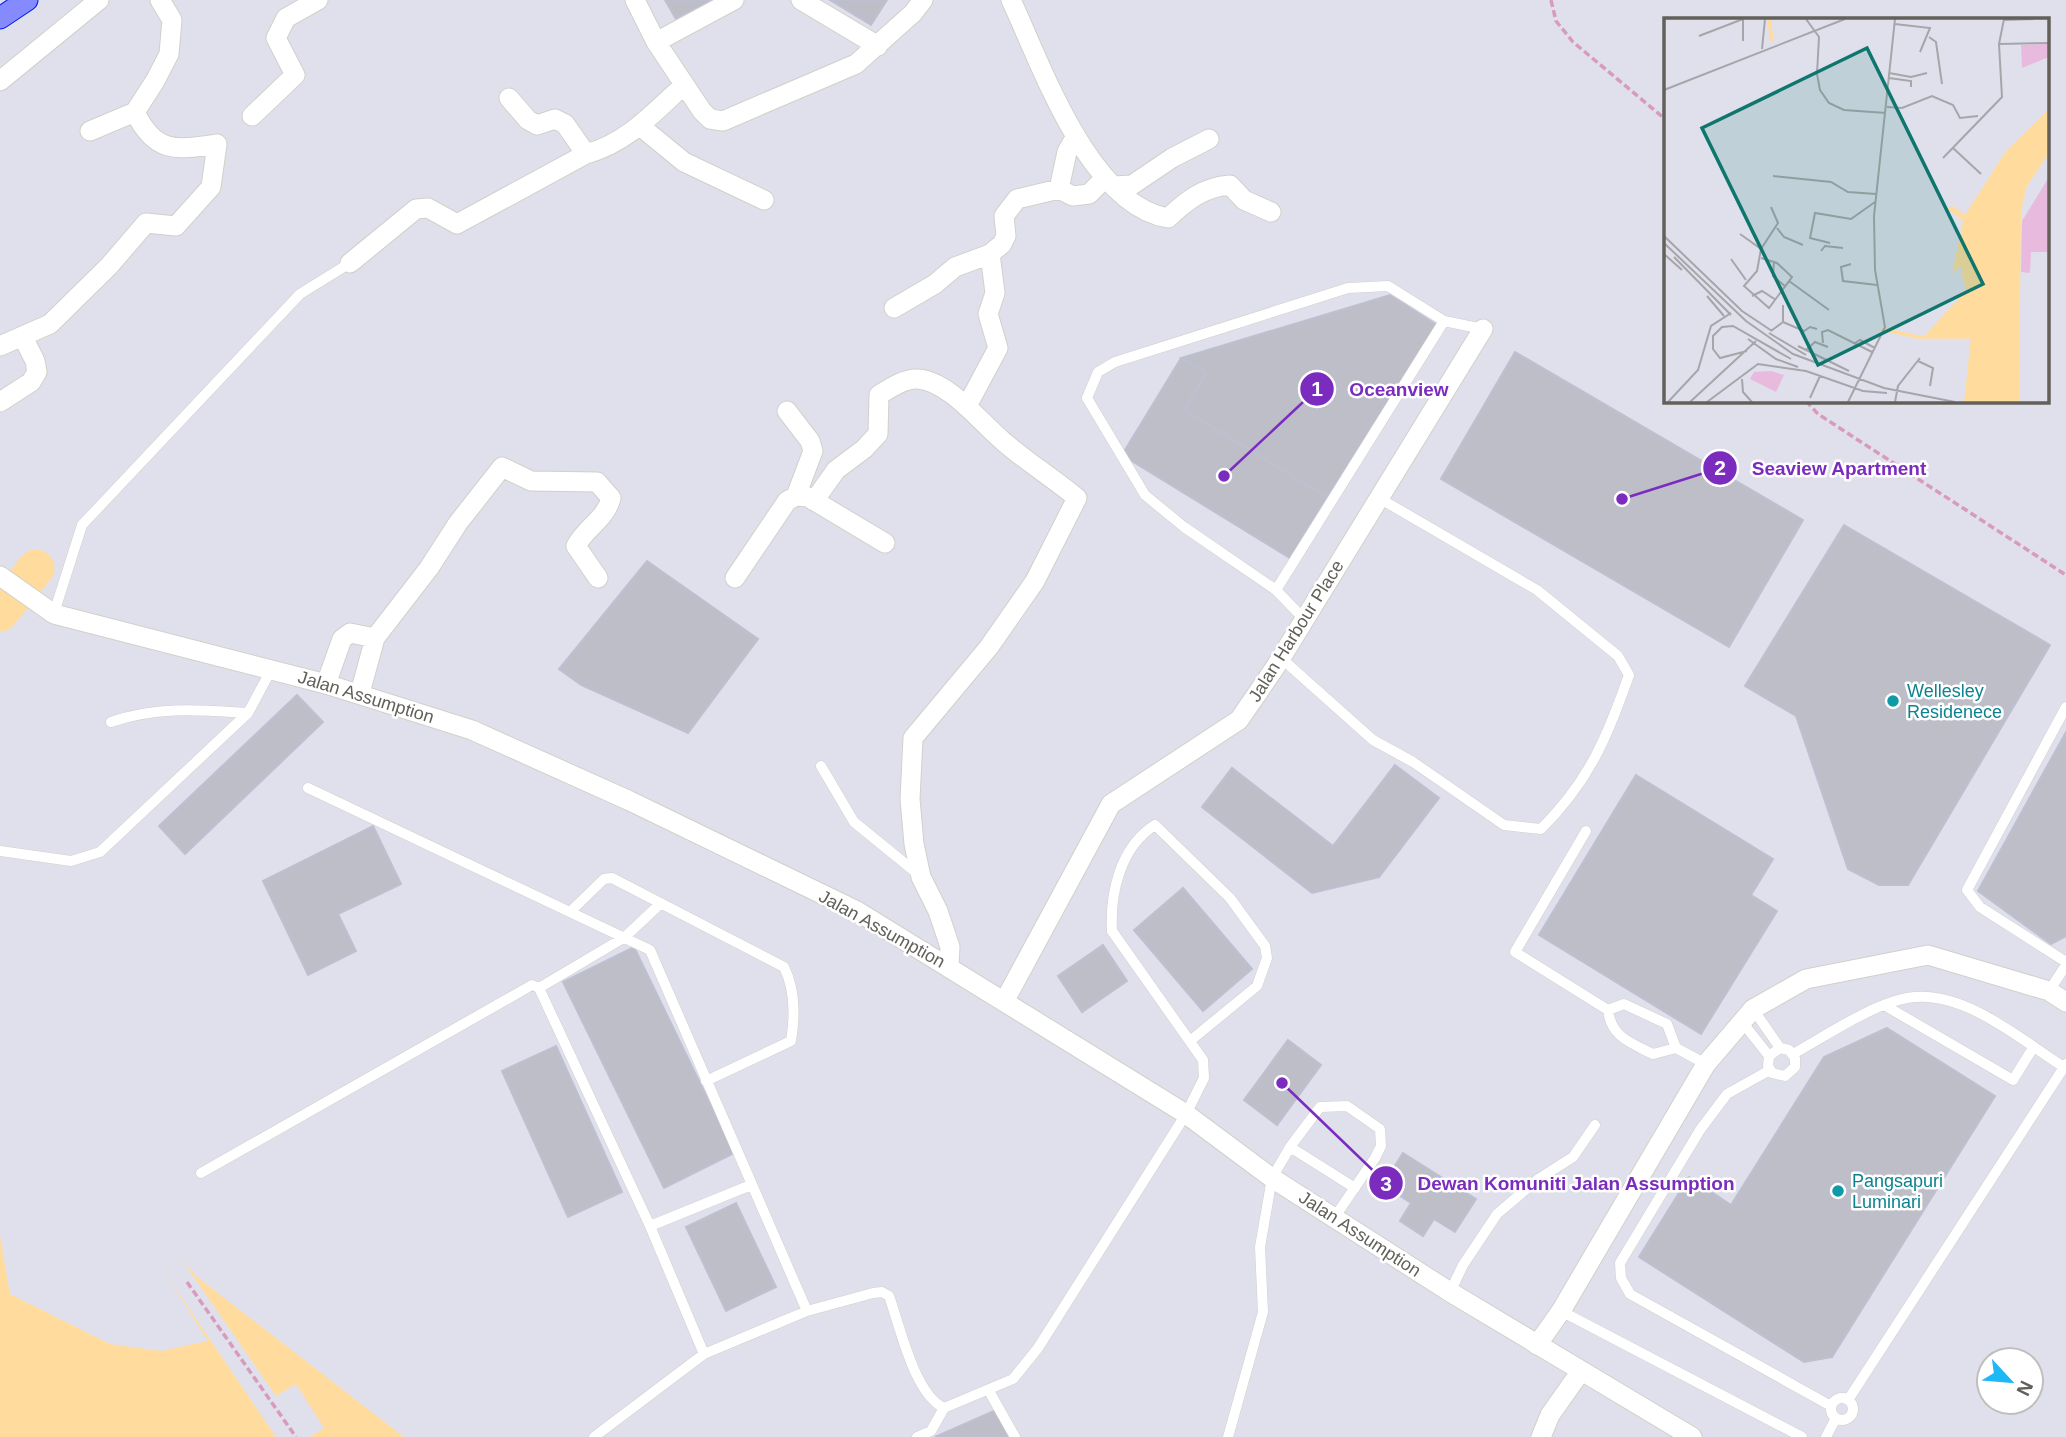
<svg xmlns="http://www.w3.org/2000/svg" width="2066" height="1437" font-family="Helvetica,sans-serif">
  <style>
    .water { fill: #ffdc9e }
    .pier { fill: #e0e0ed }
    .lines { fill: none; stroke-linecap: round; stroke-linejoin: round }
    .river { stroke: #ffdc9e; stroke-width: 37 }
    .building { fill: #bdbec8; stroke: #bec0d2; stroke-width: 2 }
    .service-casing { stroke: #d1d0c9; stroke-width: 11 }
    .minor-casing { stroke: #d1d0c9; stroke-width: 21 }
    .tertiary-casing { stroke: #d1d0c9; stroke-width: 21 }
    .motorway-casing { stroke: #001aed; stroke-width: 23 }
    .path { stroke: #d89bbb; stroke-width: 3.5; stroke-dasharray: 7 3.5; stroke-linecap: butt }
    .service { stroke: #fff; stroke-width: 10 }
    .minor { stroke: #fff; stroke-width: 19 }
    .tertiary { stroke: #fff; stroke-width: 19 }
    .motorway { stroke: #858bff; stroke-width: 21 }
    .culture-dot { fill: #0f9aa8; stroke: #fff; stroke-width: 2.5 }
    .labels { text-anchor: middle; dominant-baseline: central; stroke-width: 5; stroke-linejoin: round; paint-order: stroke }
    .street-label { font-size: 18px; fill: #626059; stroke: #fff }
    .culture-label { font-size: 18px; fill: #0d838f; stroke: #fff; text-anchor: start }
    .inset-river { fill: none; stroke: #ffdc9e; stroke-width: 3.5 }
    .inset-road { fill: none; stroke: #a6a5a9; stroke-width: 2 }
    .view { fill: #0f766e; fill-opacity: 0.15; stroke: #0f766e; stroke-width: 3.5 }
    .inset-edge { fill: none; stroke: #626059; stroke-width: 3.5 }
    .leader { fill: none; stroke: #7b2cbf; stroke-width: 2.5 }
    .callout-dot { fill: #7b2cbf; stroke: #fff; stroke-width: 2.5 }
    .mark-label { font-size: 21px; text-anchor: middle; font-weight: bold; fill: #fff }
    .callout-label { font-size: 19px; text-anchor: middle; font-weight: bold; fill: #7b2cbf; stroke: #fff; stroke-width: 5; stroke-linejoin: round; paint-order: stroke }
  </style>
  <rect width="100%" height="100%" fill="#e0e0ed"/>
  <path class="water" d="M0 1236 10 1294 110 1344 161 1351 208 1341 165 1273 182 1260 197 1277 404 1437H0Z"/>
  <path class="pier" d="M182 1260 276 1396 296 1384 324 1428 310 1437H276L165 1273Z"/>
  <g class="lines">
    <path class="river" d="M0 613 36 568"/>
  </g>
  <path class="building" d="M665 0H714L676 19Z
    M830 0H887L871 25Z
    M1390 295 1437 325 1327 497 1184 410 1206 373 1181 358Z
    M1515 352 1803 520 1729 647 1441 479Z
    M1181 358 1206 373 1184 410 1327 497 1290 558 1122 455Z
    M1844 525 2050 645 1908 885H1879L1848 869 1796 716 1745 686Z
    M647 561 758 639 688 733 581 685 559 669Z
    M297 695 323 722 185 854 159 826Z
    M2066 732V936L2051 944 1978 891Z
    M1395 765 1439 798 1379 877 1312 893 1202 807 1232 768 1333 846Z
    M1636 775 1773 859 1751 895 1777 911 1701 1034 1539 935Z
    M373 826 401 884 338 914 356 951 308 975 263 881Z
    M1183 888 1252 969 1203 1011 1134 930Z
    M1103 945 1127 981 1082 1012 1058 976Z
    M634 947 734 1153 664 1188 563 982Z
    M1887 1028 1995 1096 1832 1357 1804 1362 1639 1257 1689 1177 1731 1205 1824 1057Z
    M1288 1040 1321 1065 1277 1125 1244 1100Z
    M556 1046 622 1192 568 1217 502 1071Z
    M1403 1153 1476 1199 1455 1232 1434 1219 1423 1236 1400 1221 1411 1203 1383 1185Z
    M736 1203 776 1287 726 1311 686 1227Z
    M996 1410 1008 1437H935Z"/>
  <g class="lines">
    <g class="service-casing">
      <path id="service" d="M1276 590 1444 321
        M54 613 82 525 300 294 350 263
        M1304 619 1276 590 1184 527 1145 495 1087 398 1098 372 1115 362 1348 288 1388 286 1444 321 1483 329
        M1281 658 1373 740 1413 762 1504 825 1541 829C1589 781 1607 738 1629 675L1618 656 1537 590 1379 498
        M2066 707 1967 890 1980 907 2066 962
        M111 722C157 706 200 710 248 713
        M821 766 854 822 918 874
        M308 788 650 950 807 1311
        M1586 831 1515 952 1608 1010
        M0 851 71 861 100 852 248 713 271 670
        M571 911 604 879 612 878 784 967C795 989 795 1017 791 1041L706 1081
        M539 988 625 937 661 903
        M2049 991 2066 965
        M1624 1004 1667 1024 1676 1048 1653 1054C1631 1043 1611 1037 1608 1010Z
        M1884 1005 2013 1080 2033 1048
        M1753 1009 1780 1048 1789 1050 1795 1058V1067L1785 1076 1772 1073 1768 1066 1769 1056 1780 1048
        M1743 1023 1769 1056
        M1676 1048 1706 1064
        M1793 1054C1826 1036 1877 1000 1915 997 1968 993 2021 1040 2064 1067
        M1770 1070 1727 1094 1700 1130 1620 1263 1621 1278 1630 1294 1831 1406
        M1290 1147 1355 1188
        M201 1173 532 985 539 988 650 1226 704 1354
        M650 1226 751 1185
        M1450 1292 1463 1265 1497 1214 1537 1180 1573 1157 1595 1125
        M1561 1311 1802 1437
        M989 1391 1015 1437
        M1831 1409a11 11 0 1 1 22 0a11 11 0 1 1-22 0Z
        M1848 1400 2066 1064
        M594 1437 704 1354 807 1311 873 1293 882 1292 889 1296C900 1326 914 1394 944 1408L1013 1379 1038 1348 1186 1114 1204 1078 1203 1060 1112 931C1110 893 1120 847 1155 825L1230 898 1265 946 1267 958 1257 986 1190 1041
        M917 1437 931 1431 944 1408
        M1228 1437 1263 1312 1260 1247 1272 1178 1290 1147 1320 1107 1347 1106 1380 1129 1381 1146 1375 1158 1334 1218
        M1826 1437 1836 1418"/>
    </g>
    <g class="minor-casing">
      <path id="minor" d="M635 0 656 42 702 111 710 119 723 121 856 64 913 13 923 0
        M801 0 878 46
        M1011 0C1042 66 1089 205 1168 218 1187 200 1204 187 1230 185L1244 200 1271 212
        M656 42 734 0
        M509 98 528 120 537 125 555 119 565 124 586 154
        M252 116 295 75 276 38 286 18 318 0
        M640 126 684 162 764 200
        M90 131 135 112 155 81 169 54 172 20 160 0
        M1115 186 1132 185 1172 158 1209 139
        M1059 189 1067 152 1076 136
        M350 263 416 209 428 208 457 224 586 154C627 143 653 113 684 85
        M894 308 935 284 955 267 990 254 1002 244 1006 236 1004 216 1017 199 1059 189 1073 196 1089 194 1104 179
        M0 346 50 324 109 266 146 223 176 226 211 187 217 144C176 150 155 154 135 112
        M0 402 31 382 37 372 35 361 23 337
        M967 406 998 348 988 314 995 293 990 254
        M787 411 810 441 813 451 796 496
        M814 501 836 470 864 449 878 434 879 395C890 388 905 378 918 379 949 381 982 424 1004 442 1027 462 1053 478 1077 498L1035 581 989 647 913 738 910 799 914 844 921 877 938 911 950 947 949 966
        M735 578 787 501 796 496 808 497 885 543
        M326 684 342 639 350 633 375 638
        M360 693 375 638 429 568 458 523 502 467 531 481 597 482 611 498C606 519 586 527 576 546L598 578
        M1005 1000 1111 804 1239 720 1276 666 1483 329
        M1537 1345 1561 1311 1706 1064 1753 1009 1806 979 1928 955 2049 991 2066 1002
        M1541 1437 1550 1415 1581 1371"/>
    </g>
    <g class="tertiary-casing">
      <path id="tertiary" d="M0 81 99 0
        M0 576 54 614 326 684 472 730 630 801 857 911 1186 1114 1272 1178 1450 1292 1692 1437"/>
    </g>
    <g class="motorway-casing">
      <path id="motorway" d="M0 18 27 0"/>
    </g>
    <path class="path" d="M1551 0 1556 21 1573 42 1665 119
      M1806 401 1818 414 2066 575
      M187 1282 296 1437"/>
    <use href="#service" class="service"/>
    <use href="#minor" class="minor"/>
    <use href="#tertiary" class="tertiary"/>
    <use href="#motorway" class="motorway"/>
  </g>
  <g class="culture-dot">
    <circle cx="1893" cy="701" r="7"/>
    <circle cx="1838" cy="1191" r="7"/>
  </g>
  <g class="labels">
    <g class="street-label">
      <text transform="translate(1296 631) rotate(-58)">Jalan Harbour Place</text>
      <text transform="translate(366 697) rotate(17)">Jalan Assumption</text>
      <text transform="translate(882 929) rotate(29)">Jalan Assumption</text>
      <text transform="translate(1360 1234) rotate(33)">Jalan Assumption</text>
    </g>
    <g class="culture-label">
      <text x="1907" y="691">Wellesley<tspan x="1907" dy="21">Residenece</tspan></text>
      <text x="1852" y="1181">Pangsapuri<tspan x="1852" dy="21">Luminari</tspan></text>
    </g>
  </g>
  <g transform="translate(1664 18)">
    <rect width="385" height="385" fill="#e0e0ed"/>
    <path d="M385 26V39L358 50 357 27ZM385 159V234H367L366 255 357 254 358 203ZM107 353 120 357 112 374 86 361 90 354Z" fill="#e7bade"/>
    <path d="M385 91V135L362 170 357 195 355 384H300L307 319 261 317 302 273 296 248 288 255 299 203 283 190 289 188 301 197 342 133Z" fill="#ffdc9e"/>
    <path class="inset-river" d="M105 1 108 23M217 311 254 319H313"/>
    <path class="inset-road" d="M142 1 155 19 153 56 156 72 165 85 180 92 222 95M340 2 370 1M231 6 266 10 256 34M35 18 79 1V23M265 19 272 24 278 66M335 26 385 25M98 31 101 1M225 55 247 59 263 55M225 60 247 63V69M0 72 181 1M223 89 238 90 268 78 289 87 296 100 314 98M289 130 317 156M279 140 338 79 335 26 340 1M109 158 167 164 184 174 212 176M113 210 120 219 139 227M76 216 97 231 93 253 80 268 105 290 128 259 113 245 97 240M0 218 78 293 108 313M0 225 82 303 129 336 220 370 291 384M166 225 146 220 151 195 187 201 211 184M97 231 114 205 107 189M157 233 161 228 179 230M0 236 18 252M10 239 67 297M67 241 82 262M110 243 109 258 122 269M187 246 177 249 179 263 213 267M125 263 165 292M43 278 60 298M88 278 98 273 112 282M119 304 140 313 146 309 153 311M107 313 119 304V287M105 315 142 337M84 321 112 341 134 349M159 325 158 314 164 312 208 334M191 325 196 322 211 330M134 328 185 353M142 332 151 324 164 329M83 333 56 340 49 331V318L58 309 69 308 127 341M254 343 269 350 266 368M78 361 79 374 88 384M146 380 156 358M4 384 34 352 47 308 67 295M26 384 92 323M43 384 94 346 142 353 199 373 223 375M184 384 221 309 211 252 210 198 231 1M231 384 234 368 256 340"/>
    <path class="view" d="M203 30 319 266 154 347 38 110Z"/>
    <rect width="385" height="385" class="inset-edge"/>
  </g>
  <path class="leader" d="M1224 476L1317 389M1622 499L1720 468M1282 1083L1386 1183"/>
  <g class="callout-dot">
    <circle cx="1224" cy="476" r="7"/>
    <circle cx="1622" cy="499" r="7"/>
    <circle cx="1282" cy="1083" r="7"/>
    <circle cx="1317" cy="389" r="18"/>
    <circle cx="1720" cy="468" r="18"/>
    <circle cx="1386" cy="1183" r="18"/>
  </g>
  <g class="mark-label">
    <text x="1317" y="396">1</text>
    <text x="1720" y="475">2</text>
    <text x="1386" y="1191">3</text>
  </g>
  <g class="callout-label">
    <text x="1399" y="396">Oceanview</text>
    <text x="1839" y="475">Seaview Apartment</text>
    <text x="1576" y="1190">Dewan Komuniti Jalan Assumption</text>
  </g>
  <g transform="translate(2010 1381) rotate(116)"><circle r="33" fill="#ffffff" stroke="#c0bfbd" stroke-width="2"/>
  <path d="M0-5L12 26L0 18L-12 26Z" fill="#1eb8f5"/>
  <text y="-10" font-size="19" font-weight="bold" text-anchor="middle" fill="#626059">N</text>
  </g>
</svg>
